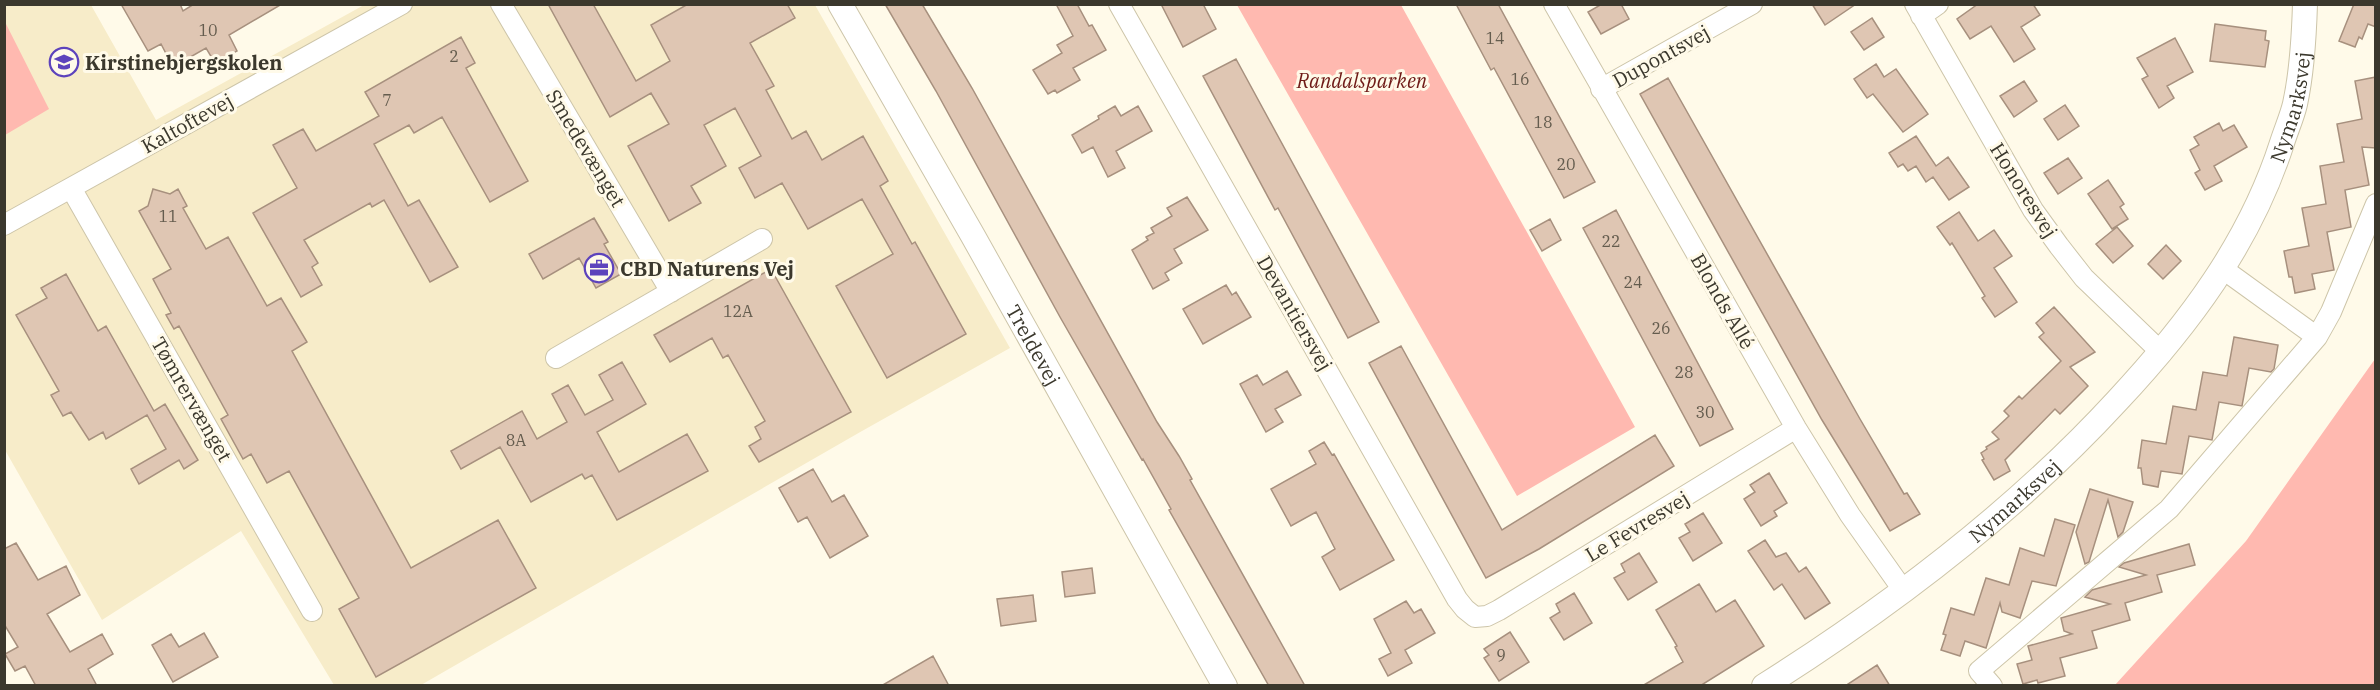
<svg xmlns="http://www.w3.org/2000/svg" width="2380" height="690" font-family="'IBM Plex Serif',serif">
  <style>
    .built { fill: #f7ecc9 }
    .green { fill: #ffb9b0 }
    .building { fill: #dfc6b3; stroke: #a7907e; stroke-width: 1.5 }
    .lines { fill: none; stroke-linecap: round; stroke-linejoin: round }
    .minor-casing { stroke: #cdc5a9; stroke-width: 22 }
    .tertiary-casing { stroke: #cdc5a9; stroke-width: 26 }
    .minor { stroke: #fff; stroke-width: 20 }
    .tertiary { stroke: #fff; stroke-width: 24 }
    .labels { text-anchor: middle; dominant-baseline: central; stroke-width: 6; stroke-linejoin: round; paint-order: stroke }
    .number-label { font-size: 16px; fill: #645c4e }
    .street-label { font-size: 20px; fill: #3b382d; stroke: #fffae9 }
    .poi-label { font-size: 20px; font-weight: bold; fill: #3b382d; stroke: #fffae9; text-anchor: start }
    .park-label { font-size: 20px; font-style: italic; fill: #6f1a17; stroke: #fffae9 }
  </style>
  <rect width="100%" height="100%" fill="#fffae9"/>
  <path class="built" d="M4 5H91L156 120 364 5H815L1010 348 862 431 421 685H334L241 531 102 620 5 450Z"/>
  <path class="green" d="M1237 5H1401L1635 427 1517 496Z
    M4 20 49 109 5 135H4Z
    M2375 359V685H2115L2246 541Z"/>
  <path class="building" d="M121 4H180L183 11 194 4H282L229 35 237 51 215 63 206 48 173 67 161 44 148 51Z
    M548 4H593L636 81 670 61 651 25 688 4H787L795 18 750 43 774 86 766 90 792 139 806 131 822 160 863 136 888 181 880 186 912 244 915 242 966 334 887 378 836 286 893 254 862 199 808 229 782 183 755 198 739 168 761 156 735 108 704 125 726 166 691 186 701 203 669 221 628 146 669 124 651 93 610 117Z
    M885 4H922L972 88 1157 422 1179 456 1192 479 1190 480 1305 686H1269L1169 510 1171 509 1143 459 1142 460 1060 317 936 91Z
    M1056 4H1077L1089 26 1092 25 1106 50 1073 68 1080 80 1057 93 1055 90 1048 94 1033 70 1062 53 1057 45 1073 36Z
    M1161 4H1203L1216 29 1183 47Z
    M1456 4H1498L1595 182 1564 198 1494 68 1491 70Z
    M1602 4H1621L1629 19 1601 34 1588 12Z
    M1812 4H1856L1825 25Z
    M1978 4H2033L2040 15 2021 27 2035 49 2014 62 1991 26 1970 39 1957 19Z
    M2354 4H2376V27L2368 24 2362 39 2359 37 2355 47 2339 41Z
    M1872 18 1884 37 1864 50 1851 32Z
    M2215 24 2266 31 2265 40 2269 41 2265 67 2210 61Z
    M461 37 475 63 466 68 528 181 490 202 442 117 414 133 409 125 374 144 408 206 419 200 458 267 430 282 384 200 372 207 370 203 304 240 318 263 312 267 322 285 301 297 253 213 297 188 273 145 303 129 316 151 379 116 365 92Z
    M2175 38 2193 72 2167 86 2174 98 2159 108 2142 79 2148 76 2137 58Z
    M1236 59 1379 322 1348 338 1278 208 1275 210 1203 76Z
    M1876 64 1884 77 1896 69 1928 114 1903 132 1873 94 1867 98 1854 79Z
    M2376 77V148L2362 147 2369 185 2345 190 2351 227 2327 232 2334 270 2312 274 2315 289 2295 293 2292 277H2289L2284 251 2309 246 2302 208 2326 204 2320 166 2344 162 2337 124 2362 119 2355 81Z
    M1668 78 1860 419 1904 494 1907 493 1920 514 1890 531 1822 420 1640 94Z
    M2024 81 2037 101 2014 117 2000 96Z
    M2065 105 2079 126 2058 140 2044 119Z
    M1115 106 1121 116 1138 106 1152 131 1116 151 1125 168 1108 177 1093 147 1082 153 1072 135 1099 119 1098 116Z
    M2219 123 2223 131 2234 125 2247 147 2214 166 2222 181 2205 190 2195 173 2200 170 2190 150 2199 145 2194 137Z
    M1916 136 1936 166 1948 157 1969 187 1949 200 1933 177 1926 182 1916 166 1908 171 1903 164 1898 167 1889 153Z
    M2068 158 2082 178 2058 194 2044 173Z
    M2108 180 2124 204 2120 207 2128 219 2112 229 2088 194Z
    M153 189 170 194 178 189 187 206 183 208 206 249 228 237 267 306 281 298 307 342 292 351 411 568 498 520 536 588 376 677 339 609 359 598 289 471 267 483 251 454 243 459 221 419 228 415 179 326 174 329 166 315 171 313 153 279 171 269 139 211 148 206Z
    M1187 197 1208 230 1174 249 1182 263 1165 273 1169 280 1153 289 1132 250 1148 240 1146 237 1154 233 1151 228 1172 216 1167 208Z
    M1616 210 1733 429 1700 446 1583 228Z
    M1959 212 1978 241 1994 230 2012 256 1994 268 2017 302 1995 317 1982 298 1985 296 1952 243 1950 245 1937 227Z
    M594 218 608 242 604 244 621 274 596 288 579 258 543 279 529 254Z
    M1550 219 1561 240 1542 251 1530 230Z
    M2117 227 2133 246 2113 263 2096 244Z
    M2166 245 2181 261 2163 279 2148 264Z
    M771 269 851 412 759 462 749 446 761 439 755 427 765 421 728 355 723 358 712 338 670 362 654 335Z
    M66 274 98 331 106 326 154 411 165 404 198 460 184 469 179 460 139 484 131 469 166 449 147 415 106 439 103 432 89 440 71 412 63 416 51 395 59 391 16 315 47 298 41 288Z
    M1226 285 1232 295 1236 292 1251 317 1203 344 1183 309Z
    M2054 307 2095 352 2070 367 2088 386 2060 414 2055 409 2005 460 2010 471 1994 480 1982 460 1984 459 1981 453 1987 449 1986 447 1999 439 1992 432 2009 416 2004 411 2019 396 2022 399 2061 361 2039 337 2044 333 2036 323Z
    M2234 337 2278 345 2274 369 2271 372 2249 368 2242 406 2219 402 2212 440 2189 436 2182 474 2161 471 2158 487 2143 484 2141 468H2138L2142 440 2166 444 2173 406 2196 410 2203 372 2227 376Z
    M1401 346 1502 530 1655 435 1674 466 1539 549 1486 578 1369 363Z
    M622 362 646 404 597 432 619 472 687 434 708 471 617 520 592 475 585 479 582 474 531 502 500 447 461 469 451 451 522 411 537 439 567 422 552 394 568 385 585 415 613 400 599 375Z
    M1287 371 1301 395 1275 409 1283 422 1266 432 1240 384 1257 375 1263 385Z
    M1324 442 1332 455 1334 454 1394 560 1340 590 1322 557 1335 549 1316 512 1291 526 1271 489 1316 464 1309 451Z
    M813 469 832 502 844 495 868 536 830 558 807 517 798 522 779 488Z
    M1769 473 1787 503 1774 511 1777 516 1761 526 1744 499 1755 492 1750 485Z
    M2090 489 2133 502 2123 532 2118 537 2108 500 2089 562 2085 564 2076 532Z
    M1703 513 1722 543 1693 561 1679 538 1690 532 1685 524Z
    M2055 519 2075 525 2056 586 2032 581 2020 618 2002 612 2000 603 1986 648 1965 641 1960 656 1941 650 1946 635 1943 634 1951 608 1974 615 1986 578 2009 585 2020 548 2044 556Z
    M1765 540 1776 557 1786 553 1799 572 1806 567 1830 603 1805 619 1782 584 1774 590 1748 551Z
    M16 543 38 580 66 566 80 595 47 614 70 652 102 634 113 654 88 669 97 686H36L25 666 15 671 5 654 18 647 4 624V549Z
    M2189 544 2195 565 2157 575 2162 592 2125 603 2130 620 2092 631 2097 648 2060 658 2065 676 2038 683 2037 680 2023 684 2017 664 2032 660 2028 646 2072 634 2064 631 2061 618 2110 604 2085 597 2092 590 2146 575 2119 567 2124 563Z
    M1639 553 1657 582 1628 600 1614 578 1625 572 1621 564Z
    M1092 568 1095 593 1065 597 1062 572Z
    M1699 584 1716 612 1735 600 1764 646 1700 686H1642L1683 662 1675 647 1677 646 1656 610Z
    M1574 593 1592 623 1564 640 1550 618 1560 612 1556 604Z
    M1033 595 1036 621 1001 626 997 599Z
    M1406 601 1414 613 1421 609 1435 633 1405 650 1412 663 1388 676 1379 659 1391 653 1374 619Z
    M1510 632 1529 662 1499 681 1484 658 1489 655 1484 649Z
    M204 633 218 657 173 682 152 645 171 634 179 647Z
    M933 656 949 686H881Z
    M1877 665 1890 686H1845Z"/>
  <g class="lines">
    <g class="minor-casing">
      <path id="minor" d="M501 4 671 292
        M1119 4 1457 599 1465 609 1475 617 1487 616 1499 610 1796 428
        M1554 4 1796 428 1850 515 1903 590
        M1915 4 2033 210 2059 246 2084 278 2162 353
        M1921 16 1938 4
        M1601 89 1752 4
        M71 188 312 611
        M4 225 402 4
        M2223 269 2317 337
        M556 358 762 239
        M1992 686 1979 671 2169 509 2317 337 2331 312 2376 204"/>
    </g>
    <g class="tertiary-casing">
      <g id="tertiary">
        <path id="s1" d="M840 4 973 236 1225 686"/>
        <path id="s2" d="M1764 686C1892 605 2014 513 2117 401 2188 325 2250 243 2282 143 2286 130 2292 117 2295 104 2302 72 2304 37 2305 4"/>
      </g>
    </g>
    <use href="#minor" class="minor"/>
    <use href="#tertiary" class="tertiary"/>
  </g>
  <defs>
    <g id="school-ring" transform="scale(1.5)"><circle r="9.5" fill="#fffae9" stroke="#5d43bc" stroke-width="1.5"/><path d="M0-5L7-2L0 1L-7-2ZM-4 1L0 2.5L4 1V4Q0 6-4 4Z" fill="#5d43bc"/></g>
    <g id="office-ring" transform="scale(1.5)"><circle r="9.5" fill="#fffae9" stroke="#5d43bc" stroke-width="1.5"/><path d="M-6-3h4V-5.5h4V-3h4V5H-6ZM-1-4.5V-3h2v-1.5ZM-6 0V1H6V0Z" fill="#5d43bc"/></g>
  </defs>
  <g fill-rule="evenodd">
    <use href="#school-ring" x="64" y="62"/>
    <use href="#office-ring" x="599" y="268"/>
  </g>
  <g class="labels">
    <g class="number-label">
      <text x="208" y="30">10</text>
      <text x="1495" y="38">14</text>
      <text x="454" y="56">2</text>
      <text x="1520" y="79">16</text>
      <text x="387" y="100">7</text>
      <text x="1543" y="122">18</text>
      <text x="1566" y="164">20</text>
      <text x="168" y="216">11</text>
      <text x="1611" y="241">22</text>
      <text x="1633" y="282">24</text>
      <text x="738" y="311">12A</text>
      <text x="1661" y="328">26</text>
      <text x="1684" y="372">28</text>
      <text x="1705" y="412">30</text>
      <text x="516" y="440">8A</text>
      <text x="1501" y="655">9</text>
    </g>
    <g class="street-label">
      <text transform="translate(1661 56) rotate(-29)">Dupontsvej</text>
      <text stroke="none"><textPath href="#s2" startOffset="801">Nymarksvej</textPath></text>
      <text transform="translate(187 123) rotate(-29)">Kaltoftevej</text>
      <text transform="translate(586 148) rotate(59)">Smedevænget</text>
      <text transform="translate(2024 190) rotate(58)">Honoresvej</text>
      <text transform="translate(1723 301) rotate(60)">Blonds Allé</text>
      <text transform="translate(1295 313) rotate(60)">Devantiersvej</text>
      <text stroke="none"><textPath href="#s1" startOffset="392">Treldevej</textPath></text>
      <text transform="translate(192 399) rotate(60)">Tømrervænget</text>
      <text stroke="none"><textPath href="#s2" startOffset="312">Nymarksvej</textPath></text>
      <text transform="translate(1637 526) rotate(-31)">Le Fevresvej</text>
    </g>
    <g class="poi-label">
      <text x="85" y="62">Kirstinebjergskolen</text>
      <text x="620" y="268">CBD Naturens Vej</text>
    </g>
    <g class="park-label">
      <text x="1362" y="80">Randalsparken</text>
    </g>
  </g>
  <rect width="2380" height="690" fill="none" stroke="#3b382d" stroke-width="12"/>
</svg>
